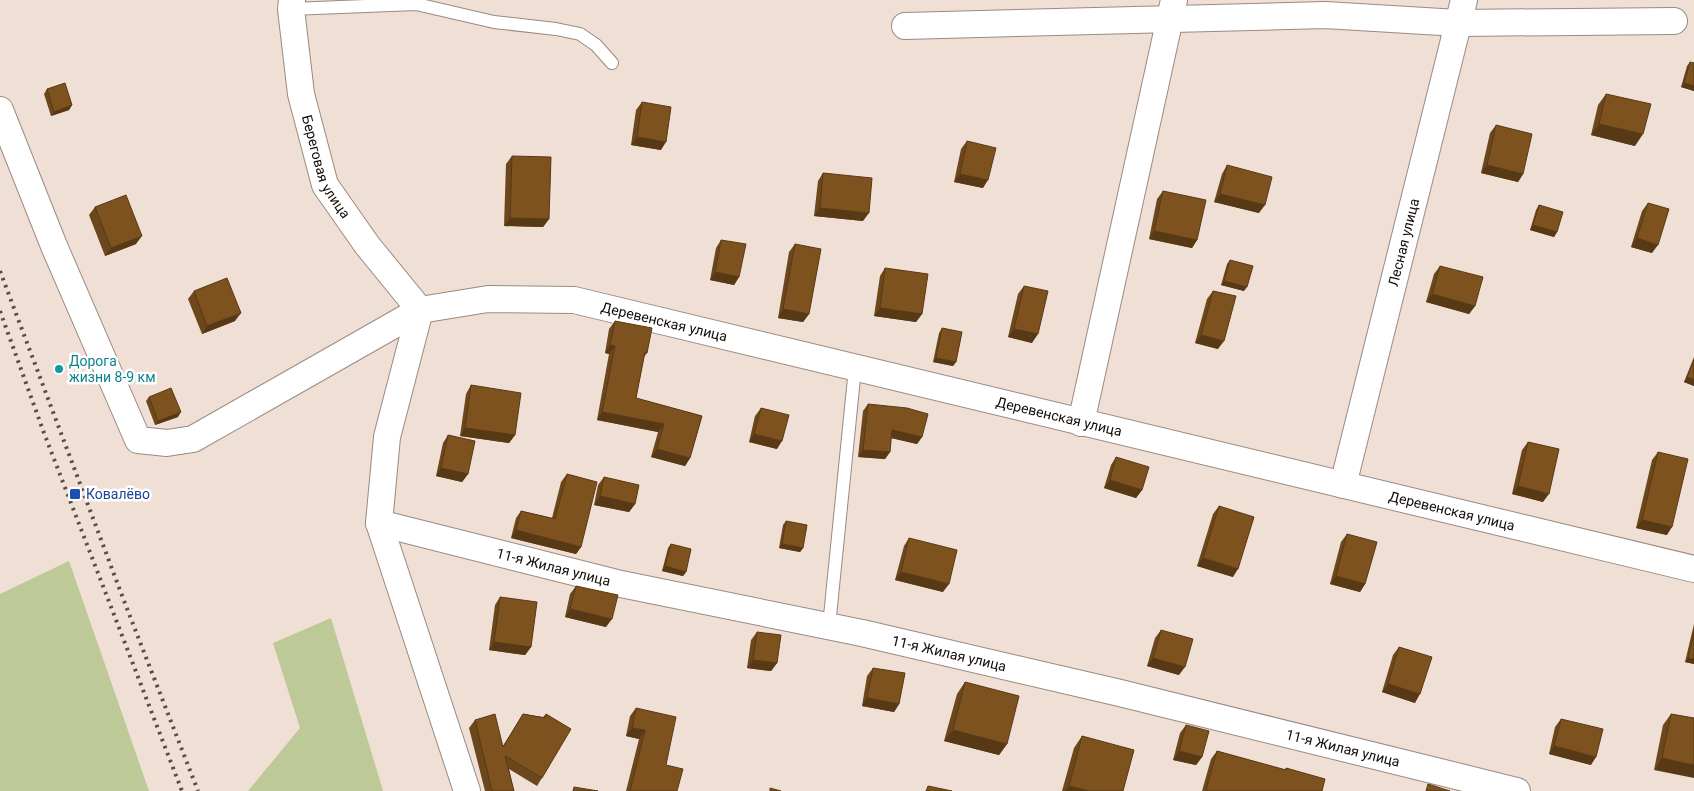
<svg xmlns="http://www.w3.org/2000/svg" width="1694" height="791" font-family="Roboto,sans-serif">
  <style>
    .green { fill: #bdc996 }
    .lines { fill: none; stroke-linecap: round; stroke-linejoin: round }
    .lane-casing { stroke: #9a8a81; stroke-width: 14 }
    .street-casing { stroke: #9a8a81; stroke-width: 28 }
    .lane { stroke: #fff; stroke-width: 12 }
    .street { stroke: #fff; stroke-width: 26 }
    .rail { stroke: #574e49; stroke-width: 4; stroke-dasharray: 2.5 5; stroke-linecap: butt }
    .wall { fill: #6c471b }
    .shaded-wall { fill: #583916 }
    .building { fill: #7e521f; stroke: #583916 }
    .culture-dot { fill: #0f9aa8; stroke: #fff; stroke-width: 2 }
    .transit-dot { fill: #1a4fb4; stroke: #fff; stroke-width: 2 }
    .labels { text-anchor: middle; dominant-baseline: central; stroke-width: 5; stroke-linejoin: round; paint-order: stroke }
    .street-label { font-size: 14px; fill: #120c09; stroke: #fff }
    .culture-label { font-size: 14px; fill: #0d838f; stroke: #fff; text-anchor: start }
    .transit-label { font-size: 14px; fill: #164399; stroke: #fff; text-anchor: start }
  </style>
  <rect width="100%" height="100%" fill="#f0dfd5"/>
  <path class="green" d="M69 561 149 791H0V594Z
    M331 618 383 791H248L300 728 273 643Z"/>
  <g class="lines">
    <g class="lane-casing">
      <path id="lane" d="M291 9 416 4 494 22 556 29 580 34 596 45 612 63
        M829 626 855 368"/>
    </g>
    <g class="street-casing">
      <g id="street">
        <path id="s1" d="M292 0 291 9 301 94 325 185 367 245 420 310"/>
        <path d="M905 26 1325 15 1458 23 1674 21"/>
        <path id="s2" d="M0 110 54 246 138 440 167 443 193 439 420 310 488 299 574 300 1694 569"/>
        <path d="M420 310 387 437 379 523 467 791"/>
        <path d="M1081 423 1174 0"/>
        <path id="s3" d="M1343 485 1464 0"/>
        <path id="s4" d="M379 523 621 584 862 633 1120 693 1517 791"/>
      </g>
    </g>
    <use href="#lane" class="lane"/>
    <use href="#street" class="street"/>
    <path class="rail" d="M0 271 126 606 198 791
      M0 311 44 433 182 791"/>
  </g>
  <path class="wall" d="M1690 62 1694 91 1681 87 1687 66Z
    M47 89 72 105 69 110 51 116 44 94Z
    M1606 94 1635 146 1591 135 1598 105Z
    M642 102 661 150 631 145 636 110Z
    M1496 125 1523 174 1518 182 1481 173 1490 133Z
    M967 141 983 188 954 182 961 149Z
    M512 156 549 219 543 227 504 226 506 164Z
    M1227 165 1259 213 1214 202 1222 174Z
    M823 173 863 221 814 216 818 181Z
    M1163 191 1197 240 1192 248 1149 239 1157 199Z
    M1648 203 1652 253 1631 247 1642 211Z
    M1539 205 1557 232 1554 237 1530 230 1536 210Z
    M95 207 136 244 105 256 89 215Z
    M721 240 739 277 734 285 710 280 716 248Z
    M795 244 809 314 803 322 778 318 789 252Z
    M1230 260 1244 291 1221 285 1227 264Z
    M1440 266 1475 306 1469 314 1426 302 1434 274Z
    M885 268 922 314 916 322 874 316 880 276Z
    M1024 286 1032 343 1008 337 1018 294Z
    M194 291 235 321 202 334 188 299Z
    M1213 291 1218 349 1195 343 1207 299Z
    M615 321 647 353 644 357 636 398 702 416 690 458 685 466 651 457 658 432 597 420 609 354 605 353 609 329Z
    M942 328 956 362 953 366 933 362 939 333Z
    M1694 357V386L1684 382Z
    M471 385 515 435 509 443 460 436 466 394Z
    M149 397 178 417 155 425 146 401Z
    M868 404 922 437 917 444 891 438 890 452 885 459 858 457 863 411Z
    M761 408 777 449 749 442 755 416Z
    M448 435 468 474 462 482 436 476 443 443Z
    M1528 442 1543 502 1512 494 1522 450Z
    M1658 452 1667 535 1636 528 1652 460Z
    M1116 457 1142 490 1136 498 1104 488 1111 465Z
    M567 474 581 547 576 554 511 538 516 518 521 511 552 518 561 482Z
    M604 477 635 504 629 512 594 505 598 485Z
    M1219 506 1233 577 1197 566 1213 514Z
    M786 521 803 548 800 552 779 548 783 525Z
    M1347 534 1365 584 1360 592 1330 584 1341 542Z
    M909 538 943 592 895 580 904 546Z
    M671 544 686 572 683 576 662 571 668 548Z
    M576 586 606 627 565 617 570 594Z
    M500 597 531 647 525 655 489 650 495 605Z
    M1694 624V664L1685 662Z
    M1161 630 1179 675 1147 666 1155 638Z
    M757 632 777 663 771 671 747 668 751 640Z
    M1399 647 1415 703 1382 692 1393 655Z
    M873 668 899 704 894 712 862 706 867 676Z
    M965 682 1007 744 999 755 944 741 957 694Z
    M636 708 666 765 677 791H626L639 739 626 736 630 716Z
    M523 714 543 717 546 714 542 778 537 786 509 769 514 791H485L469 728 475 720 503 746Z
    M1671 714 1694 718 1654 770 1663 725Z
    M1561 719 1591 765 1549 754 1555 727Z
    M1186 725 1202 757 1196 765 1173 760 1180 733Z
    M1082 736 1123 791H1062L1074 748Z
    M1217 751 1285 770 1286 768 1322 791H1202L1211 759Z"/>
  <path class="shaded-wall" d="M1684 83 1694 86V91L1681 87Z
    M72 105 69 110 51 116 54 112Z
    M1599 124 1643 134 1635 146 1591 135Z
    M637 137 666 142 661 150 631 145Z
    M1487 165 1523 174 1518 182 1481 173Z
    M960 174 988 180 983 188 954 182Z
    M1220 194 1265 205 1259 213 1214 202Z
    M820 208 869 213 863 221 814 216Z
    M510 218 549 219 543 227 504 226Z
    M1533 225 1557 232 1554 237 1530 230Z
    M1154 231 1197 240 1192 248 1149 239Z
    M142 236 136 244 105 256 111 248Z
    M1637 238 1658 245 1652 253 1631 247Z
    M715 272 739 277 734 285 710 280Z
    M1224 281 1247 287 1244 291 1221 285Z
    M1432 294 1475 306 1469 314 1426 302Z
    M880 308 922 314 916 322 874 316Z
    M783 309 809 314 803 322 778 318Z
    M241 313 235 321 202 334 207 326Z
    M1014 329 1038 334 1032 343 1008 337Z
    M1201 335 1224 341 1218 349 1195 343Z
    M610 345 615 346 609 354 605 353Z
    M936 358 956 362 953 366 933 362Z
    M1687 377 1694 380V386L1684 382Z
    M181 412 178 417 155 425 158 421Z
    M602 412 664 424 658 432 597 420Z
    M465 428 515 435 509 443 460 436Z
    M892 430 922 437 917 444 887 437Z
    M754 434 782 441 777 449 749 442Z
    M657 449 690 458 685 466 651 457Z
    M863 450 890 452 885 459 858 457Z
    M441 468 468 474 462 482 436 476Z
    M1110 480 1142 490 1136 498 1104 488Z
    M1518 486 1549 494 1543 502 1512 494Z
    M600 496 635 504 629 512 594 505Z
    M1642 520 1672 527 1667 535 1636 528Z
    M516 530 581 547 576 554 511 538Z
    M782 544 803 548 800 552 779 548Z
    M1203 558 1238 569 1233 577 1197 566Z
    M665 566 686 572 683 576 662 571Z
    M901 572 949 584 943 592 895 580Z
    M1336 576 1365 584 1360 592 1330 584Z
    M570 609 612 619 606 627 565 617Z
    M494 642 531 647 525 655 489 650Z
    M1153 658 1185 667 1179 675 1147 666Z
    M1688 658 1694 659V664L1685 662Z
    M753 660 777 663 771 671 747 668Z
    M1388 684 1420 694 1415 703 1382 692Z
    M867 698 899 704 894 712 862 706Z
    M632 728 645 730 639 739 626 736Z
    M953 730 1007 744 999 755 944 741Z
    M1554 746 1596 757 1591 765 1549 754Z
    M1179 751 1202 757 1196 765 1173 760Z
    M1662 758 1694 765V778L1654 770Z
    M1069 786 1089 791H1065Z"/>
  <path class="building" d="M1690 62 1694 63V86L1684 83Z
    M65 83 72 105 54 112 47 89Z
    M1606 94 1651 104 1643 134 1599 124Z
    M642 102 671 107 666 142 637 137Z
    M1496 125 1532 134 1523 174 1487 165Z
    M967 141 996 148 988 180 960 174Z
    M512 156 551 157 549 219 510 218Z
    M1227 165 1272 177 1265 205 1220 194Z
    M823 173 872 178 869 213 820 208Z
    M1163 191 1206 200 1197 240 1154 231Z
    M126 195 142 236 111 248 95 207Z
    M1648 203 1669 209 1658 245 1637 238Z
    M1539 205 1563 212 1557 232 1533 225Z
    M721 240 746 244 739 277 715 272Z
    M795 244 821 249 809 314 783 309Z
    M1230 260 1253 266 1247 287 1224 281Z
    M1440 266 1483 277 1475 306 1432 294Z
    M885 268 928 274 922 314 880 308Z
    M227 278 241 313 207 326 194 291Z
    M1024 286 1048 291 1038 334 1014 329Z
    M1213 291 1236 296 1224 341 1201 335Z
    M615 321 652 328 647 353 645 352 636 398 702 416 690 458 657 449 664 424 602 412 615 346 610 345Z
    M942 328 962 332 956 362 936 358Z
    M1694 360V380L1687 377Z
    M471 385 521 393 515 435 465 428Z
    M171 388 181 412 158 421 149 397Z
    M868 404 907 408 928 414 922 437 892 430 890 452 863 450Z
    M761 408 789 415 782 441 754 434Z
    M448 435 475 441 468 474 441 468Z
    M1528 442 1559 449 1549 494 1518 486Z
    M1658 452 1688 459 1672 527 1642 520Z
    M1116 457 1149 467 1142 490 1110 480Z
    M567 474 597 482 581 547 516 530 521 511 555 519Z
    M604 477 639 485 635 504 600 496Z
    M1219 506 1254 517 1238 569 1203 558Z
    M786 521 807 525 803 548 782 544Z
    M1347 534 1377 542 1365 584 1336 576Z
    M909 538 957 550 949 584 901 572Z
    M671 544 691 549 686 572 665 566Z
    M576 586 618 595 612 619 570 609Z
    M500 597 537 602 531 647 494 642Z
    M1161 630 1193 639 1185 667 1153 658Z
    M757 632 781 635 777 663 753 660Z
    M1694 632V659L1688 658Z
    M1399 647 1432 657 1420 694 1388 684Z
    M873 668 905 673 899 704 867 698Z
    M965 682 1019 696 1007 744 953 730Z
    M636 708 676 717 666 765 683 769 677 791H630L645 730 632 728Z
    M495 714 503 747 523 714 545 718 546 714 571 729 542 778 505 756 514 791H492L475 720Z
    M1671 714 1694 718V765L1662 758Z
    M1561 719 1603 729 1596 757 1554 746Z
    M1186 725 1209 731 1202 757 1179 751Z
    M1082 736 1134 750 1123 791H1089L1069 786Z
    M1217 751 1286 770V768L1325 779 1322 791H1209L1206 790Z
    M1428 784 1450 791H1426Z
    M928 786 952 791H926Z
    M574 787 598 791H573Z
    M770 788 781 791H770Z"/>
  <circle class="culture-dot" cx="59" cy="369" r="5"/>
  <rect class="transit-dot" x="69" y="488" width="12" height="12" rx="2.5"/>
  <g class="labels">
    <g class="street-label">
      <text stroke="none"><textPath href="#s1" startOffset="172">Береговая улица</textPath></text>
      <text stroke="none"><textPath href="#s3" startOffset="250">Лесная улица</textPath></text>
      <text stroke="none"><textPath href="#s2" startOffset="922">Деревенская улица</textPath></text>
      <text stroke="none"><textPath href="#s2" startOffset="1328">Деревенская улица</textPath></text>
      <text stroke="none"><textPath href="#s2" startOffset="1732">Деревенская улица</textPath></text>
      <text stroke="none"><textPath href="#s4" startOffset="180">11-я Жилая улица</textPath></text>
      <text stroke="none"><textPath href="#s4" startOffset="585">11-я Жилая улица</textPath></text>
      <text stroke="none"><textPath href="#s4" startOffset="990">11-я Жилая улица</textPath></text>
    </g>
    <g class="culture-label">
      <text x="69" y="361">Дорога<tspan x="69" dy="16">жизни 8-9 км</tspan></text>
    </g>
    <g class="transit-label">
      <text x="86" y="494">Ковалёво</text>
    </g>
  </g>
</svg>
